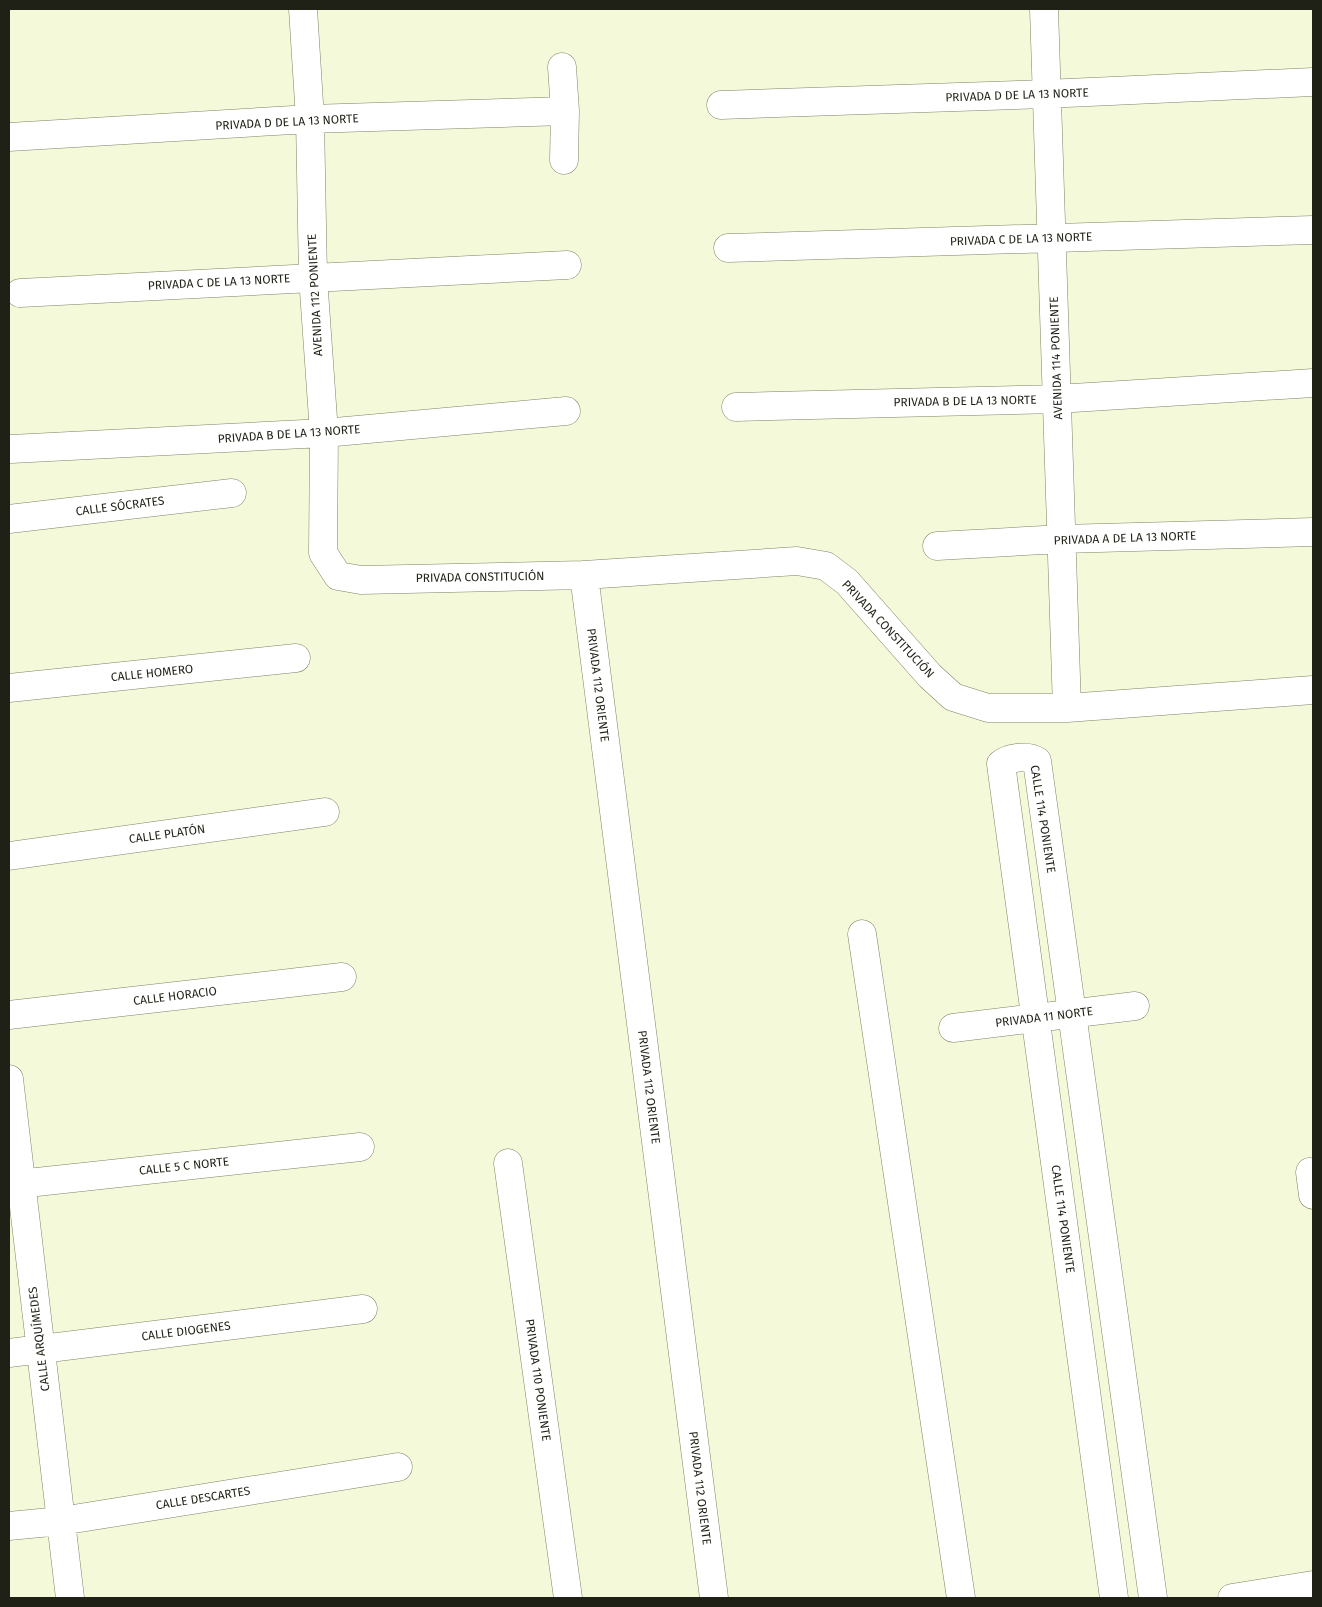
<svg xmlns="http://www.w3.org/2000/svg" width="1322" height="1607" font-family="'Fira Sans',sans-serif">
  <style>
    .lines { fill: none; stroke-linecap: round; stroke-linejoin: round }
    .minor-casing { stroke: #7e8466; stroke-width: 29 }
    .minor { stroke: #fff; stroke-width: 28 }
    .labels { text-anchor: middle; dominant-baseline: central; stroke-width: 4; stroke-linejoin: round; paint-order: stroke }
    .street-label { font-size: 12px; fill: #1f2116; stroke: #fff }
  </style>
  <rect width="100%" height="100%" fill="#f3f9d9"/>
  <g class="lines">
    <g class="minor-casing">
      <path id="minor" d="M303 9 310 119 313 277 324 433 323 553 338 576 361 580 584 575 797 561 826 566 847 582 930 676 953 697 988 708H1067L1313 690
        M1044 9 1067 708
        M562 67 565 111 564 160
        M721 105 1045 94 1313 82
        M9 137 310 119 565 111
        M728 248 1313 230
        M20 293 567 265
        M736 407 1057 399 1313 383
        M11 449 324 433 566 411
        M9 519 232 493
        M937 546 1062 539 1313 532
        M584 575 714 1598
        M9 688 296 658
        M9 856 325 812
        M862 934 961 1598
        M9 1015 342 977
        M953 1028 1135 1006
        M9 1079 70 1598
        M508 1163 568 1598
        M1310 1172 1313 1195
        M9 1185 360 1147
        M9 1353 363 1309
        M9 1526 61 1521 398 1467
        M1114 1598 1001 764C1009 757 1028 755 1037 761L1153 1598
        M1232 1598 1313 1585"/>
    </g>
    <use href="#minor" class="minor"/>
  </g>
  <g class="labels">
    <g class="street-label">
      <text transform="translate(1017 95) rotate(-2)">PRIVADA D DE LA 13 NORTE</text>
      <text transform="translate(287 122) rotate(-3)">PRIVADA D DE LA 13 NORTE</text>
      <text transform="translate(1021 239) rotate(-2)">PRIVADA C DE LA 13 NORTE</text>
      <text transform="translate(219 282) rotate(-3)">PRIVADA C DE LA 13 NORTE</text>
      <text transform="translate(315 295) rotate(-93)">AVENIDA 112 PONIENTE</text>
      <text transform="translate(1056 358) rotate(-92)">AVENIDA 114 PONIENTE</text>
      <text transform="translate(965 401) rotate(-1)">PRIVADA B DE LA 13 NORTE</text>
      <text transform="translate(289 434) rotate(-4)">PRIVADA B DE LA 13 NORTE</text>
      <text transform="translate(120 506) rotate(-7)">CALLE SÓCRATES</text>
      <text transform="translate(1125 538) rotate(-2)">PRIVADA A DE LA 13 NORTE</text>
      <text transform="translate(480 577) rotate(-1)">PRIVADA CONSTITUCIÓN</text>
      <text transform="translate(888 629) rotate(47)">PRIVADA CONSTITUCIÓN</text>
      <text transform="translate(152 673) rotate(-6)">CALLE HOMERO</text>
      <text transform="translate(598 685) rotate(83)">PRIVADA 112 ORIENTE</text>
      <text transform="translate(1043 819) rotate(81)">CALLE 114 PONIENTE</text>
      <text transform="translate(167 834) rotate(-8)">CALLE PLATÓN</text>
      <text transform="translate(175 996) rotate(-7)">CALLE HORACIO</text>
      <text transform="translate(1044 1017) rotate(-7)">PRIVADA 11 NORTE</text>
      <text transform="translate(649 1087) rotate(83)">PRIVADA 112 ORIENTE</text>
      <text transform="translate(184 1166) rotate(-6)">CALLE 5 C NORTE</text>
      <text transform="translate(1063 1219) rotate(82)">CALLE 114 PONIENTE</text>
      <text transform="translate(186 1331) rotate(-7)">CALLE DIOGENES</text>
      <text transform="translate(39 1339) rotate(-97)">CALLE ARQUÍMEDES</text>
      <text transform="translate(538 1380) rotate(82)">PRIVADA 110 PONIENTE</text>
      <text transform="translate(700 1488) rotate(83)">PRIVADA 112 ORIENTE</text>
      <text transform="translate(203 1498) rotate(-9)">CALLE DESCARTES</text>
    </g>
  </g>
  <rect width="1322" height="1607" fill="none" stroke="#1f2116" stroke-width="20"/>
</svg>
